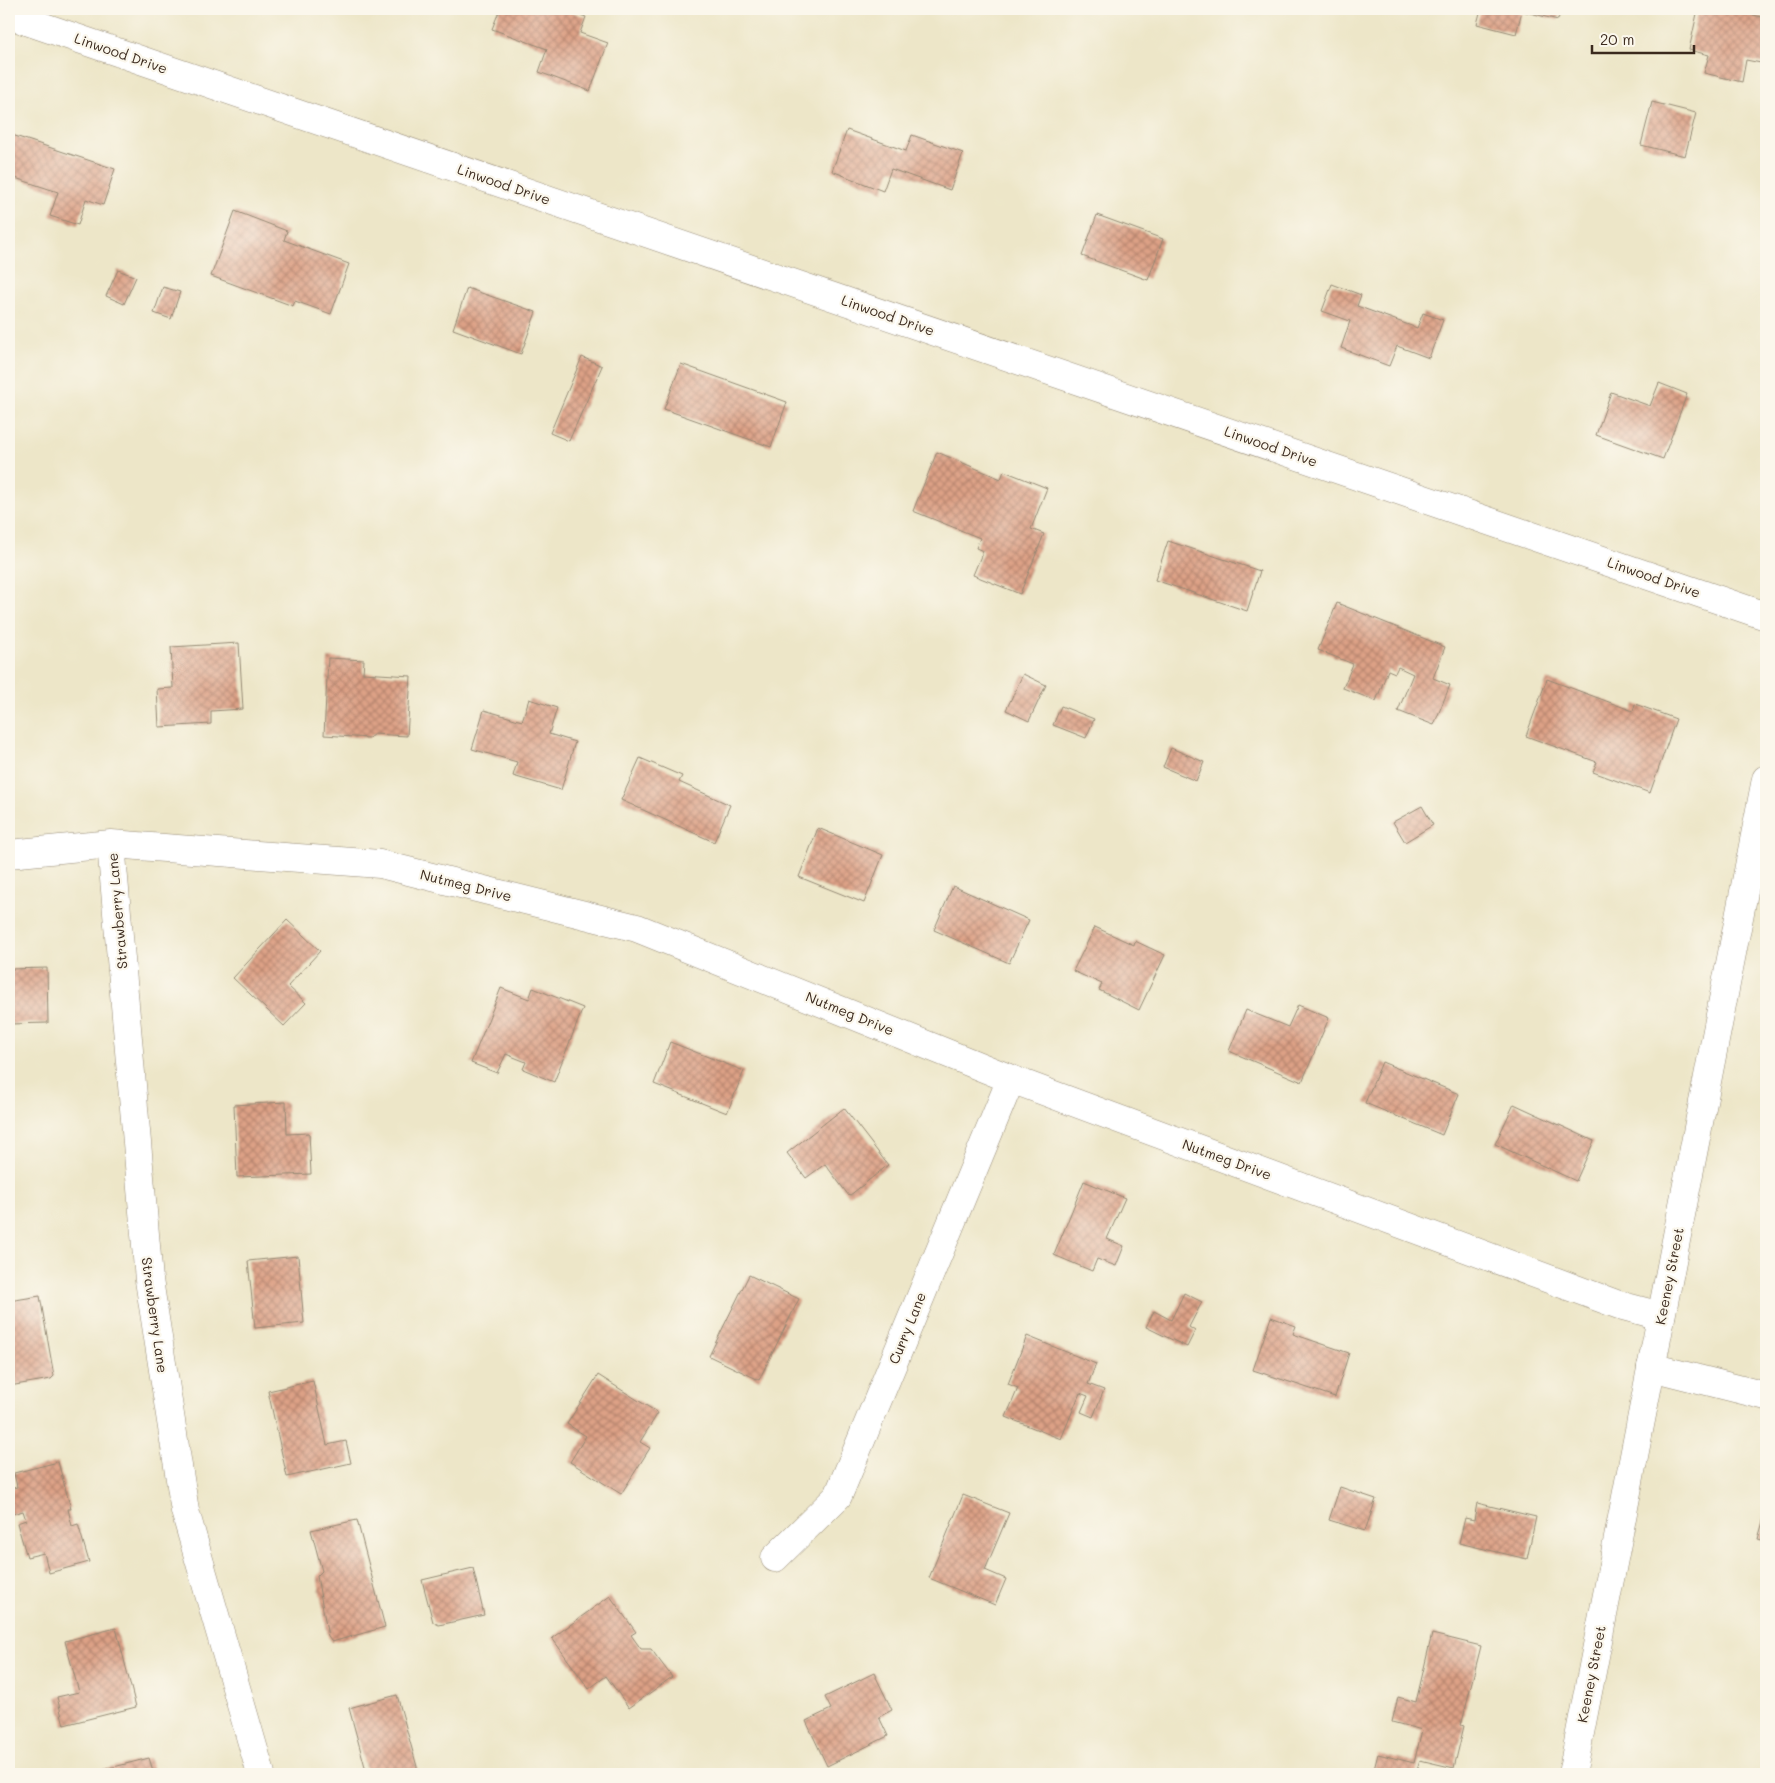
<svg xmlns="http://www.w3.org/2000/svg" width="1775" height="1783" font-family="Mali,sans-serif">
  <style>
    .building { fill: url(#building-cross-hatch) }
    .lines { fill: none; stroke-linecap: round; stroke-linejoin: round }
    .street-casing { stroke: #948873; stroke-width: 29 }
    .secondary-casing { stroke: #948873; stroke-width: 29 }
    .street { stroke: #fff; stroke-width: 28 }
    .secondary { stroke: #fff; stroke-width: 28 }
    .labels { text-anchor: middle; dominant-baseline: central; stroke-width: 4.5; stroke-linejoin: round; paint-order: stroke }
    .street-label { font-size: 14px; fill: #3b2a1e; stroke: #fbf7ec }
  </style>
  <defs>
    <pattern id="building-cross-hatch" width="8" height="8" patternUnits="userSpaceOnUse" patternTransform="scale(1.25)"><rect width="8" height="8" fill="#dda186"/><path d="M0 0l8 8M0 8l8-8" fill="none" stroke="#b4836d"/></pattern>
  </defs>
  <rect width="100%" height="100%" fill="#fbf7ec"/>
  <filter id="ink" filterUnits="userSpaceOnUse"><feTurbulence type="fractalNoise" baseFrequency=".02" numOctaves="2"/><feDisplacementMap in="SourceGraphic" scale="10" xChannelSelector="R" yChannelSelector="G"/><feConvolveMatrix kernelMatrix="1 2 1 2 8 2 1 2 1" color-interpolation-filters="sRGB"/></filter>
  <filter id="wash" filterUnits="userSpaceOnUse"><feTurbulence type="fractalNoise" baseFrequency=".0096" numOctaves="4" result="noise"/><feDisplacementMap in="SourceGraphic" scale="20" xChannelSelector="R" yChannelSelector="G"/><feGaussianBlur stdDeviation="1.12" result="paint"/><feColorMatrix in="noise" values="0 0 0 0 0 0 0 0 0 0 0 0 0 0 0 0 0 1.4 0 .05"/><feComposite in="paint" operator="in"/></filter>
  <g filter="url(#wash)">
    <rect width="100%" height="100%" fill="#ede6c8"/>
    <g id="blocks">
      <path class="building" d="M500 9H564L586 17 580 33 608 43 590 91 539 72 547 49 492 29Z
        M1481 9H1561L1558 20 1522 11 1516 34 1477 24Z
        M1698 9H1728L1766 18V64L1746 60 1742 82 1704 73 1709 55 1689 50Z
        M1652 102 1696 113 1685 156 1641 145Z
        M847 130 906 151 912 135 963 153 950 190 891 169 883 191 832 171Z
        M9 134 115 169 103 205 86 199 78 225 50 216 58 192 9 176Z
        M235 211 287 231 284 240 349 264 331 314 295 301 293 306 211 276Z
        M1097 215 1163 239 1148 280 1082 256Z
        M118 270 136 277 124 304 106 296Z
        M1332 284 1361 295 1357 306 1417 328 1423 313 1443 320 1429 358 1397 346 1389 366 1341 348 1350 321 1322 311Z
        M163 287 180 292 171 319 154 313Z
        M467 288 536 312 521 354 453 329Z
        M582 357 602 366 569 441 550 433Z
        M681 364 787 402 771 447 664 409Z
        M1659 383 1687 394 1663 459 1596 435 1611 392 1650 406Z
        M937 452 1001 479 1004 471 1047 488 1031 529 1044 534 1020 594 973 575 983 551 976 548 980 538 913 511Z
        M1168 541 1260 571 1247 611 1155 580Z
        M1337 603 1445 647 1433 678 1450 685 1434 725 1398 711 1413 674 1398 667 1395 673 1388 670 1376 701 1343 688 1353 664 1318 650Z
        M239 643 243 709 211 711V724L159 727 157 689 173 688 171 647Z
        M328 658 364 660 363 673 411 676 407 736 374 734 369 738 324 735Z
        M1023 674 1046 685 1029 721 1006 710Z
        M1547 679 1633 711 1635 704 1676 719 1650 793 1593 772 1597 762 1526 736Z
        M529 699 557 708 549 734 575 742 561 790 513 776 517 762 472 749 484 710 522 721Z
        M1061 706 1094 719 1086 738 1053 725Z
        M1171 748 1204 762 1196 781 1163 767Z
        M640 758 682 776 679 782 730 805 714 842 621 800Z
        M1422 806 1433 825 1405 842 1393 822Z
        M818 828 883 855 864 903 799 877Z
        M953 886 1029 920 1009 963 934 930Z
        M287 920 320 951 288 986 306 1003 284 1026 233 978Z
        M1095 927 1134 945 1135 941 1165 955 1139 1010 1099 990 1102 984 1073 971Z
        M47 968 48 1023 9 1024V969Z
        M501 988 529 999 533 988 583 1008 554 1082 523 1069 526 1062 506 1054 497 1073 471 1063Z
        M1298 1005 1329 1018 1302 1082 1229 1051 1246 1010 1288 1027Z
        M670 1042 744 1071 727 1113 654 1084Z
        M1382 1062 1459 1094 1442 1135 1365 1103Z
        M286 1102 287 1134 309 1133 311 1174 237 1177 234 1105Z
        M1514 1104 1594 1141 1576 1181 1495 1144Z
        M844 1108 888 1165 849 1196 825 1164 806 1178 787 1153Z
        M1084 1181 1125 1198 1107 1239 1124 1246 1116 1266 1097 1259 1092 1271 1054 1255Z
        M298 1256 304 1323 255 1328 248 1261Z
        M749 1275 799 1299 759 1380 709 1356Z
        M1184 1293 1202 1302 1189 1327 1195 1331 1187 1347 1146 1327 1154 1311 1171 1320Z
        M40 1296 54 1376 51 1379 9 1386V1301Z
        M1271 1317 1296 1326 1293 1334 1349 1353 1335 1397 1253 1370Z
        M1027 1336 1096 1364 1088 1384 1104 1390 1093 1417 1081 1412 1088 1396 1080 1393 1061 1439 1006 1417 1018 1388 1008 1384Z
        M598 1375 658 1413 640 1442 650 1448 621 1494 570 1462 586 1436 567 1424Z
        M313 1381 327 1445 346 1441 351 1463 287 1477 268 1391Z
        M58 1462 71 1509H68L72 1526 78 1524 89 1562 49 1573 44 1553 27 1557 17 1523 26 1520 23 1511 9 1515V1489L17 1487 14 1473Z
        M1340 1487 1376 1499 1365 1531 1329 1520Z
        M963 1495 1009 1513 985 1570 1006 1579 995 1605 929 1578Z
        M1477 1503 1536 1517 1527 1559 1459 1543 1465 1518 1474 1520Z
        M1766 1511V1541L1758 1539Z
        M357 1520 385 1627 332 1642 328 1637 317 1576 322 1571 311 1530Z
        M473 1568 484 1615 439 1625 433 1622 422 1580Z
        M610 1596 636 1632 631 1635 641 1649H651L672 1677 629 1708 606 1676 589 1689 552 1638Z
        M116 1628 136 1707 64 1725 57 1697 79 1692 65 1641Z
        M1432 1634 1481 1646 1461 1725 1464 1726 1454 1768 1420 1760 1416 1774H1379L1373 1773 1378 1754 1414 1763 1422 1730 1392 1722 1398 1697 1416 1702Z
        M874 1673 892 1710 879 1717 888 1736 827 1766 806 1721 831 1709 825 1697Z
        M397 1695 419 1774H367L349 1708Z
        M149 1758 154 1774H103L102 1770Z"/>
    </g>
  </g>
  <g filter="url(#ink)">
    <use href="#blocks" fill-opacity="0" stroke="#948873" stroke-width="1"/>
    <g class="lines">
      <g class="street-casing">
        <path id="street" d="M9 15 1766 616
          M111 844 149 1280 185 1511 261 1774
          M9 854 111 844 380 864 637 928 1011 1079 1619 1305 1661 1316
          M1651 1367 1766 1396
          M775 1558 838 1496 1011 1079"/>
      </g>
      <g class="secondary-casing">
        <path id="secondary" d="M1572 1774 1766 779"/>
      </g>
      <use href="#street" class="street"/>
      <use href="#secondary" class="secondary"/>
    </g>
  </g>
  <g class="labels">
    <g class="street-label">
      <text transform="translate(121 53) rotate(19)">Linwood Drive</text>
      <text transform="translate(504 184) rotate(19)">Linwood Drive</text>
      <text transform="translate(888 315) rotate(19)">Linwood Drive</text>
      <text transform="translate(1271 446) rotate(19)">Linwood Drive</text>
      <text transform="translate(1654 577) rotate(19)">Linwood Drive</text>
      <text transform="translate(466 885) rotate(14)">Nutmeg Drive</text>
      <text transform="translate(117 911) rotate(-95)">Strawberry Lane</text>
      <text transform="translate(850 1013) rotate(22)">Nutmeg Drive</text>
      <text transform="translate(1227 1159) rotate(20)">Nutmeg Drive</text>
      <text transform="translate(1669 1276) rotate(-79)">Keeney Street</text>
      <text transform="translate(155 1315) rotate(82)">Strawberry Lane</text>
      <text transform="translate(907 1328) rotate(-68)">Curry Lane</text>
      <text transform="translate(1591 1674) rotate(-79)">Keeney Street</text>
    </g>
  </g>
  <rect width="1775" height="1783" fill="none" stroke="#fbf7ec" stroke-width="30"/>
  <path d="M1592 45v8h102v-8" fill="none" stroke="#3b2a1e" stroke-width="2.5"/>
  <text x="1600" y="45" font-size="15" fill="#3b2a1e" stroke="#fbf7ec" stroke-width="4" paint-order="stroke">20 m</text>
</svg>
